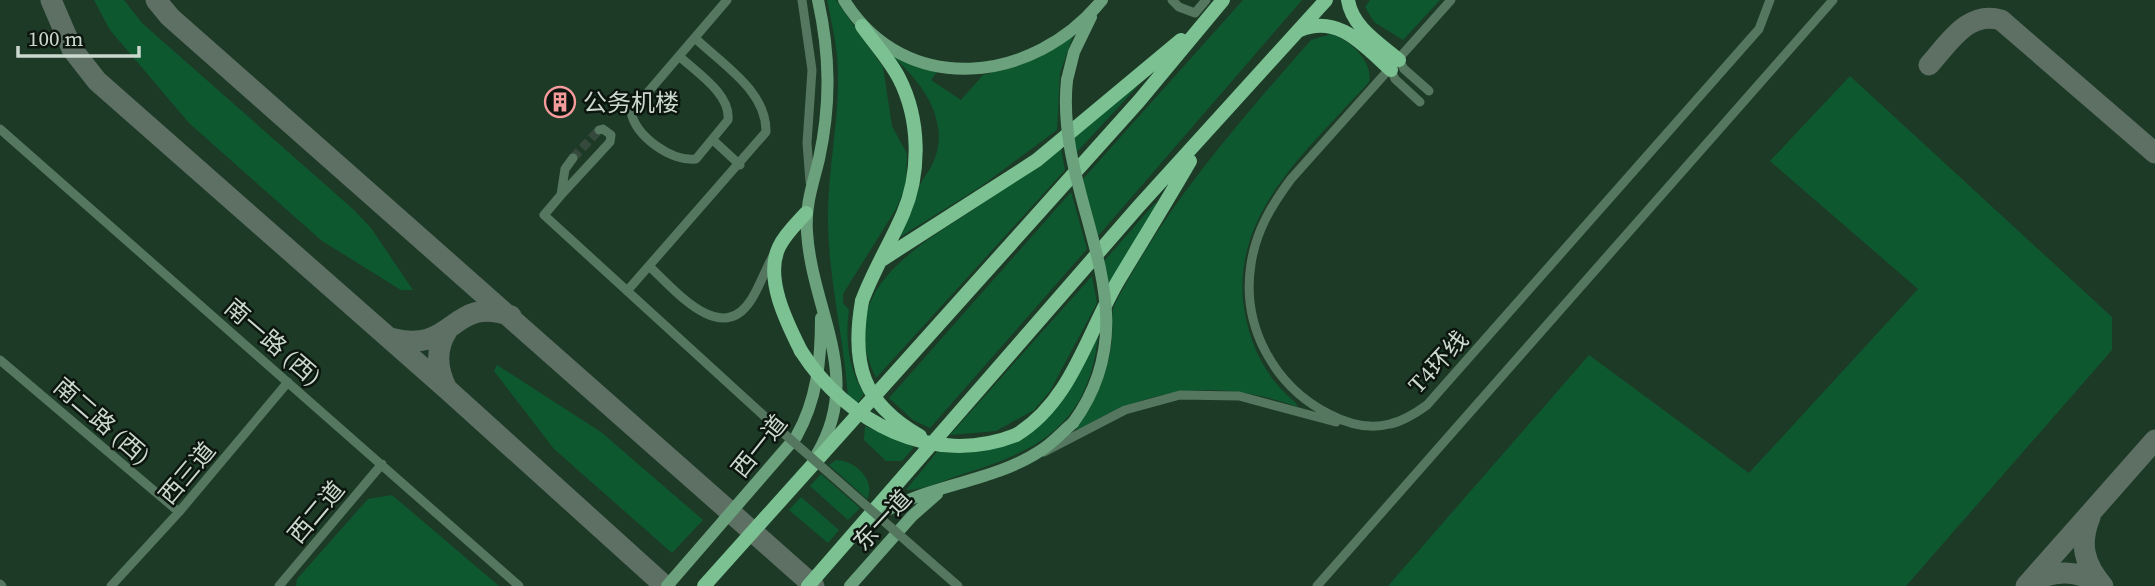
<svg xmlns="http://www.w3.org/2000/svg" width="2155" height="586" font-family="'Source Serif 4','Noto Sans SC',serif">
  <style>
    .built { fill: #1d3a27 }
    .green { fill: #0e5830 }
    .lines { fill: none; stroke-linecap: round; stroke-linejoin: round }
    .taxiway { stroke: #5e7063; stroke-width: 21 }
    .street-tunnel { stroke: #35493c; stroke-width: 9; stroke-dasharray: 9 4.5; stroke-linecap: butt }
    .street { stroke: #55765f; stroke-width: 9 }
    .secondary { stroke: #6ba17c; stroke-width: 12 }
    .primary { stroke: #7bc192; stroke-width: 14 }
    .street-bridge { stroke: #55765f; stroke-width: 9 }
    .secondary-bridge { stroke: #6ba17c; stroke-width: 12 }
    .primary-bridge { stroke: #7bc192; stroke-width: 14 }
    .labels { text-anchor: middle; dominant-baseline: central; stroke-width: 5; stroke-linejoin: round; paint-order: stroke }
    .poi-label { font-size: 24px; fill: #cbd8ce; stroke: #0c160f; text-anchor: start }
    .street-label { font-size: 24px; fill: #cbd8ce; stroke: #0c160f }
  </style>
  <rect width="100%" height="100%" fill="#1b3022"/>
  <path class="built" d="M0 0H2155V586H0Z"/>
  <path class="green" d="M94 0H124L142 23 354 210 371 228 413 290H401L322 241 189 123 110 30Z
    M827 0H836L883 67 892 126 907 154 906 186 896 209 843 294V303L849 310C845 339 848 368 864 394L857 404 848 398C844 339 829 282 828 223 827 173 839 124 838 74 838 49 832 25 827 0Z
    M1243 0H1302L1098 236 1082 180Z
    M1370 0H1440L1403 40 1374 22 1365 7Z
    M1074 33 1060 73 1057 130 980 187 900 237C909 219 913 200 922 181 925 175 930 170 933 163 952 121 921 81 892 56L937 72 931 80 961 100 983 75 1009 68Z
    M1331 34C1349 39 1374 62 1369 82 1299 160 1209 231 1255 348 1261 363 1272 380 1284 392 1289 398 1296 401 1298 407 1218 378 1151 386 1078 430L1076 427C1096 401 1108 373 1112 340 1113 329 1110 314 1115 304 1166 205 1238 123 1311 40Z
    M1850 76 2112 317V350L1906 586H1388L1589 355 1749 473 1918 289 1770 161Z
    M1137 85V87L1076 153 1073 139Z
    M1061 148 1065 170 876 378C834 293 913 249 973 210 1002 190 1032 169 1061 148Z
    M1071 192 1087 249 930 428 913 420 889 398Z
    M1155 203 1157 205 1109 284 1104 261Z
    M1092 276 1097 303 1050 391 1034 410 996 431 950 435Z
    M1099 328C1091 421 1045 449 963 474 944 480 925 490 906 490L937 452C1035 459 1063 409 1099 328Z
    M497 365 601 432 703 520 672 553 554 449 494 371Z
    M865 426 914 447 902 461H886L864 440Z
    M836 460C855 460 877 481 867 499L829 465Z
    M821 474 860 508 848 520 810 486Z
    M392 495 499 586H296L297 579 368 499Z
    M801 497 839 530 828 543 789 510Z"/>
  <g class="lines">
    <path class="taxiway" d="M51 0 72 49 97 81 448 390 665 586
      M156 0 170 17 814 586
      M1929 65C1949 43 1968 10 2001 20L2155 153
      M447 331C435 350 437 370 447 389
      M390 338C456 356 450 294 511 316
      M2090 517C2079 544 2084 564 2103 586
      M2031 583C2053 569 2078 570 2100 584
      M2026 586 2155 440"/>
    <path class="street-tunnel" d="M573 158 599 130"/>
    <path class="street" d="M802 0 812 70 807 143 810 182
      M1172 0 1179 7 1195 13 1206 0
      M1451 0 1291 179C1271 206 1256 231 1251 264 1241 326 1274 386 1329 414 1348 424 1368 430 1390 424 1404 421 1416 413 1427 405L1759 29 1770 0
      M679 56C696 72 731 94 728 120L696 159C672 162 636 137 631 112L727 0
      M1399 60 1404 69 1429 91
      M1391 70 1395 79 1420 102
      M0 129 519 586
      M713 140 740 165
      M573 158 565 169 561 195 610 142 611 135 603 129 599 130
      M561 195 544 215 773 424
      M650 267C674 289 721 347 751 300 760 286 765 270 773 256
      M627 291 766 132C767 91 722 64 695 38
      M0 360 179 512
      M1044 452 1125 410 1180 395 1239 396 1336 422
      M911 545 958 586
      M0 584 2 586
      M111 586 179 512 288 382
      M279 586 382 464
      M1317 586 1833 0"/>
    <path class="secondary" d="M844 0C905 99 1034 84 1102 0
      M1067 80 1074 52 1091 17
      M817 454C864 375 812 312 807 232 805 205 813 184 819 159 831 104 830 54 818 0
      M870 521C920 484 988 485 1040 451 1052 444 1062 432 1073 423
      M667 586 796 437C817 400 821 361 821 318
      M850 586 912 516 937 494"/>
    <path class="primary" d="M1348 0C1352 27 1379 43 1399 60
      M862 26C874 43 889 59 899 78 920 119 921 172 903 214 890 244 873 271 862 301
      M1300 30C1339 14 1364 46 1391 70
      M883 259 1037 160 1181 40
      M801 351C787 323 764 278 779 247 785 234 797 223 806 213
      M1016 435C1071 402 1087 334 1118 281 1142 241 1167 201 1190 161
      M704 586 1139 101 1223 0
      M808 586 1138 207 1326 0"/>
    <path class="street-bridge" d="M773 424 911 545"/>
    <path class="secondary-bridge" d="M1067 80C1054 201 1157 308 1073 423"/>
    <path class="primary-bridge" d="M862 301C851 364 862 403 920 436
      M801 351C846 422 933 468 1016 435"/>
  </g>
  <defs>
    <g id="building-ring" transform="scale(1.575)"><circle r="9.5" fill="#0c160f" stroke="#f59b9b" stroke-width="1.5"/><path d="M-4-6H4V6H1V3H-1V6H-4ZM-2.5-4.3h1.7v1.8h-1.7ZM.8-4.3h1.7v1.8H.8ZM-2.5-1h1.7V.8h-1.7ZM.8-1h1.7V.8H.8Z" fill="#f59b9b"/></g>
  </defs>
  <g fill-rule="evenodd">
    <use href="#building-ring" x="560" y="102"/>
  </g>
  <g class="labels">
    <g class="poi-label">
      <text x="583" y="102">公务机楼</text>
    </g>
    <g class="street-label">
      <text transform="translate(273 342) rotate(41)">南一路 (西)</text>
      <text transform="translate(1438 362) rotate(-47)">T4环线</text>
      <text transform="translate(102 421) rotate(41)">南二路 (西)</text>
      <text transform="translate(759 446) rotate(-51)">西一道</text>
      <text transform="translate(187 473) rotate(-50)">西三道</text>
      <text transform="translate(316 512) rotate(-50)">西二道</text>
      <text transform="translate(882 520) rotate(-47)">东一道</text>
    </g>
  </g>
  <path d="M18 46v10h121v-10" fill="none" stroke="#cbd8ce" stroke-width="3.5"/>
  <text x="28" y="46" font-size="21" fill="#cbd8ce" stroke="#0c160f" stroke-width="5" paint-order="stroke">100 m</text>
</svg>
